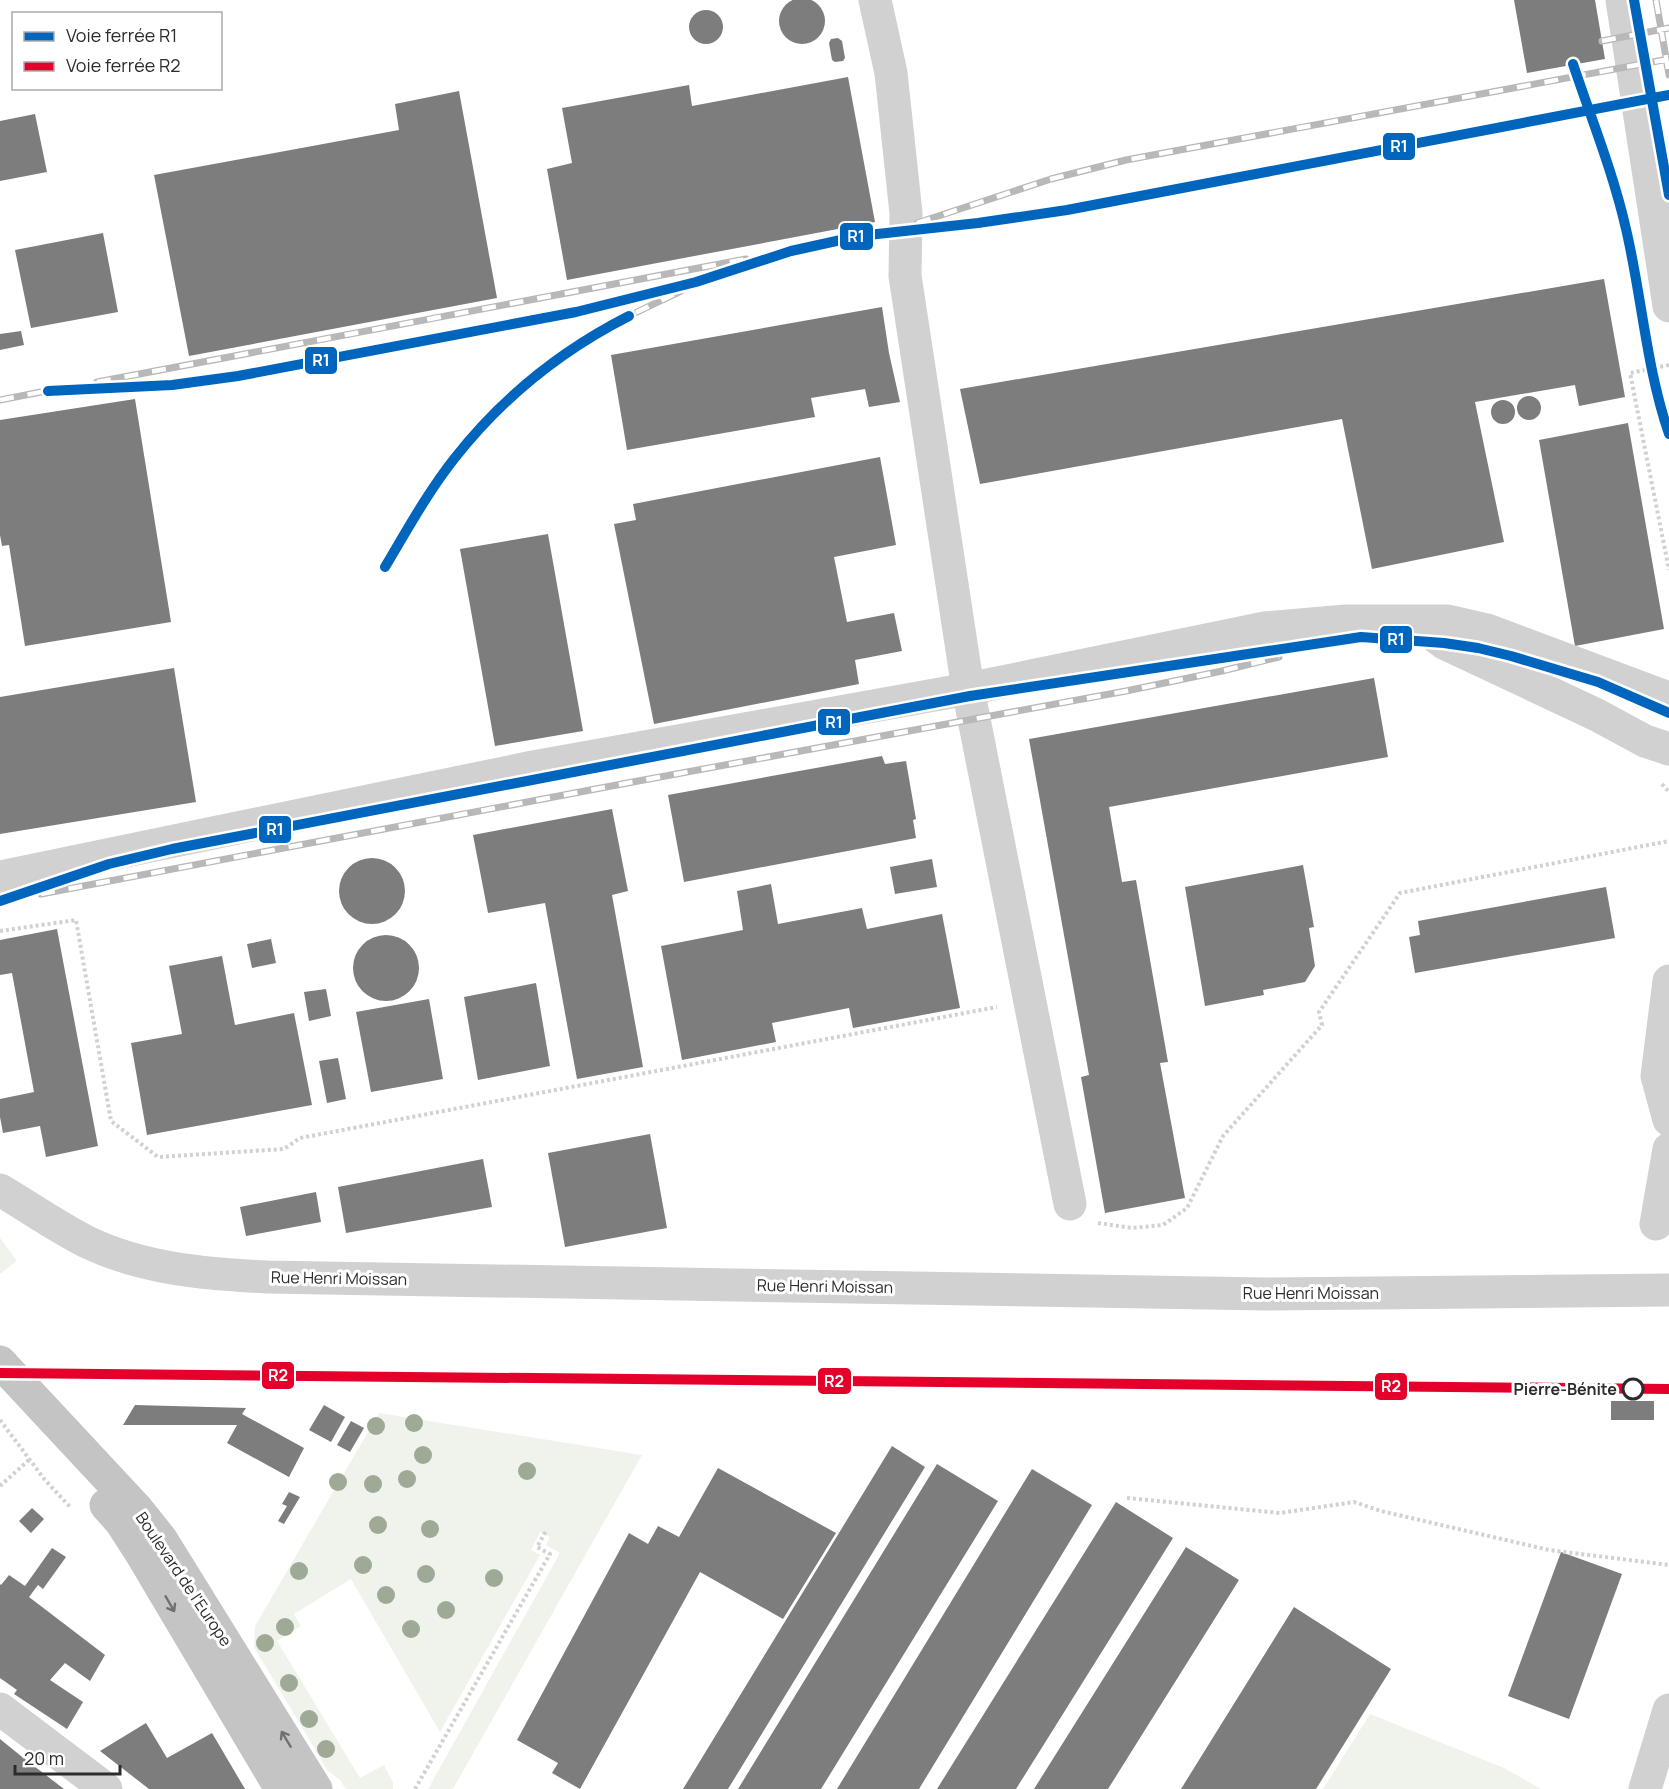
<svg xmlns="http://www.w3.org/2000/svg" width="1669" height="1789" font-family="Manrope,sans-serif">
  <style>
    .green { fill: #eff3eb }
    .building { fill: #7d7d7d }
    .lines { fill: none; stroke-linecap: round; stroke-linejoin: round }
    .path { stroke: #d1d1d1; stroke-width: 4; stroke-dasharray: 3 3; stroke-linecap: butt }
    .minor { stroke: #d1d1d1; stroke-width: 33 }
    .major { stroke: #c4c4c4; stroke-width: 33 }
    .rail-casing { stroke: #b8b8b8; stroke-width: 7 }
    .rail { stroke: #fff; stroke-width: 4.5; stroke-dasharray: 14; stroke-linecap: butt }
    .rail-1-casing { stroke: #fff; stroke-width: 15 }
    .rail-2-casing { stroke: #fff; stroke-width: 15 }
    .rail-1 { stroke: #0065bd; stroke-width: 10 }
    .rail-2 { stroke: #e4002b; stroke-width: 10 }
    .tree { fill: #9eaa95 }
    .oneway { stroke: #707070 }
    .stop-dot { fill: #fff; stroke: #2c2c2c; stroke-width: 3 }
    .labels { text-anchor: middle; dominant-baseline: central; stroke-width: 6; stroke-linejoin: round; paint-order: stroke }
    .street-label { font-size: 16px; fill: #2c2c2c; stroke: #fff }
    .stop-label { font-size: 16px; font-weight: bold; fill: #2c2c2c; stroke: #fff; text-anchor: end }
    .line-badge { stroke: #fff; stroke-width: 2 }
    .badge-label { font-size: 16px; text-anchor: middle; font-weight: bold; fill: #fff }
  </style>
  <rect width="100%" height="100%" fill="#fff"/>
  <path class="green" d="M0 1238 17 1261 0 1274Z
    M379 1413 642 1455 453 1789H428L560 1553 546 1545 550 1537 540 1532 531 1550 540 1555 440 1732 351 1579 294 1614 301 1626 277 1641 360 1778 384 1765 393 1783V1789H346L340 1780 328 1771 254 1647 255 1626Z
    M1370 1714 1504 1768 1541 1789H1323Z"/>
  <path class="building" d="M779 21a23 23 0 1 1 46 0a23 23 0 1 1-46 0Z
    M1514 0H1595L1605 59 1527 73Z
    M689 27a17 17 0 1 1 34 0a17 17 0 1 1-34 0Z
    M838 38 842 41 845 58 843 61 835 62 832 60 829 43 831 39Z
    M848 77 875 222 567 280 547 169 572 163 562 108 689 85 692 106Z
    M459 91 497 298 189 356 154 175 399 130 395 104Z
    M35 114 47 172 0 181V121Z
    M103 233 118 312 31 328 15 250Z
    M1604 279 1625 397 1579 406 1575 385 1475 402 1504 542 1372 569 1342 419 980 484 960 389Z
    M882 307 889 353 900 402 869 407 865 389 811 398 815 417 627 450 611 355Z
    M21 331 24 345 0 350V334Z
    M1517 408a12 12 0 1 1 24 0a12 12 0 1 1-24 0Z
    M135 399 171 622 25 646 9 545 2 546 0 535V420Z
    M1491 412a12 12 0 1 1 24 0a12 12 0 1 1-24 0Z
    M1628 423 1664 629 1575 646 1539 440Z
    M880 457 896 545 834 557 847 622 894 613 902 651 855 660 859 684 654 724 614 524 636 520 633 504Z
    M548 534 583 731 495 746 460 549Z
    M174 668 196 802 0 834V697Z
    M1374 678 1388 757 1109 807 1122 882 1136 880 1168 1062 1160 1063 1185 1198 1105 1213 1081 1077 1089 1075 1029 739Z
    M882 756 885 764 906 761 916 819 913 820 916 838 684 882 668 795Z
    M612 809 628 891 612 895 643 1067 577 1079 545 903 488 913 473 835Z
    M339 891a33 33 0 1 1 66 0a33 33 0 1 1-66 0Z
    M932 859 937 887 895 894 890 867Z
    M1303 865 1314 927 1309 928 1315 966 1305 982 1263 990 1264 995 1205 1006 1185 887Z
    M771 884 778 924 862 908 867 929 942 914 960 1008 853 1028 849 1008 772 1023 776 1042 682 1060 661 946 743 930 737 891Z
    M1606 887 1615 938 1415 973 1409 937 1420 935 1418 921Z
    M57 929 98 1146 46 1157 40 1126 3 1133 0 1117V1099L34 1092 12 973 0 975V940Z
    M353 968a33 33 0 1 1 66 0a33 33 0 1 1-66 0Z
    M271 939 276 963 252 968 247 944Z
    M222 956 235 1025 294 1013 312 1105 147 1135 131 1043 182 1034 169 966Z
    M536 983 550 1066 478 1080 464 997Z
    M326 989 331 1016 309 1021 304 992Z
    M429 999 443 1079 371 1092 356 1012Z
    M338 1058 346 1099 327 1103 319 1061Z
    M650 1134 667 1228 565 1247 548 1153Z
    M483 1159 492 1207 346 1233 338 1187Z
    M316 1192 321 1222 246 1236 240 1207Z
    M1611 1401H1654V1420H1611Z
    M135 1405 246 1408 242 1414 304 1448 289 1477 227 1443 237 1425H123Z
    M324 1405 345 1417 331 1442 309 1430Z
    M351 1421 364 1428 350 1452 337 1445Z
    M892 1446 925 1467 728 1789H683Z
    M937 1464 998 1501 821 1789H738Z
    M718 1468 836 1533 783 1619 700 1572 580 1789 552 1773 558 1763 517 1740 629 1533 648 1544 658 1526 679 1537Z
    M1032 1469 1092 1505 919 1789H837Z
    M289 1492 300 1497 284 1524 278 1521 287 1506 282 1504Z
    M1116 1502 1173 1538 1016 1789H937Z
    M32 1508 44 1519 31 1533 19 1521Z
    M1186 1547 1239 1580 1108 1789H1034Z
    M52 1548 66 1557 43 1589 38 1585 29 1597 105 1655 90 1681 65 1663 50 1680 83 1702 67 1729 14 1694 17 1690 0 1678V1584L1 1585 9 1575 25 1586Z
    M1561 1552 1622 1574 1569 1719 1508 1696Z
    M1294 1607 1391 1669 1316 1789H1181Z
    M146 1723 167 1758 212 1733 245 1789H149L100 1751Z
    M0 1739 21 1756 64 1789H0Z"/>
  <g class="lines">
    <path class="path" d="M1669 365 1630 373 1669 570
      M1662 784 1669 792
      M0 931 76 920 111 1121 158 1157 284 1149 300 1138 997 1007
      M1098 1223 1132 1228 1163 1225 1187 1208 1223 1136 1322 1025 1319 1012 1400 893 1669 841
      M0 1420 45 1480 71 1508
      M0 1486 30 1459
      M1127 1498 1280 1513 1354 1502 1381 1511 1549 1550 1669 1565
      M415 1789 550 1554 537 1547 546 1531"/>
    <path class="minor" d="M875 0 891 73 906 213 905 276 968 689 1070 1204
      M1622 0 1669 306
      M1414 621H1448L1487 630 1669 698
      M0 877 533 767 968 689 1265 628 1346 621H1414L1444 643 1597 715 1645 741 1669 749
      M1669 981 1657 1076 1669 1120
      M0 1190C29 1207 57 1227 87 1242 143 1269 206 1274 267 1277L1265 1294 1669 1290
      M1656 1224 1669 1149
      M0 1709 106 1789
      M1645 1789 1669 1710"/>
    <path class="major" d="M0 1362 137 1509 161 1539 316 1789
      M106 1505 121 1522 141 1553 281 1789"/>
    <g class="rail-casing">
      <path id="rail" d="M1634 0 1669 195
        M1656 0 1669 75
        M1602 41 1669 28
        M1573 64C1591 118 1613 172 1626 229 1642 297 1646 367 1669 434
        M917 223 1051 179 1126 160 1669 59
        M97 382 746 259
        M48 391 172 385 238 376 576 312 696 282 791 251 859 236 978 223 1067 210 1669 95
        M0 400 56 389
        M385 567C407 530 428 492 454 459 490 414 535 372 583 341 614 322 648 307 681 291
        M41 894 622 784 1126 691 1222 671 1279 657
        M0 901 109 864 172 849 970 696 1361 637 1444 643 1478 648 1511 656 1598 682 1669 713"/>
    </g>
    <use href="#rail" class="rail"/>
    <g class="rail-1-casing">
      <path id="rail-1" d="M1634 0 1669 195
        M1573 64C1591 118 1613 172 1626 229 1642 297 1646 367 1669 434
        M48 391 172 385 238 376 576 312 696 282 791 251 859 236 978 223 1067 210 1669 95
        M385 567C407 530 428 492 454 459 501 399 562 350 629 316
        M0 901 109 864 172 849 970 696 1361 637 1444 643 1478 648 1511 656 1598 682 1669 713"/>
    </g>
    <g class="rail-2-casing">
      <path id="rail-2" d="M0 1373 1669 1389"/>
    </g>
    <use href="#rail-1" class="rail-1"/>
    <use href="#rail-2" class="rail-2"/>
  </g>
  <g class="tree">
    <circle cx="414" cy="1423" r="9"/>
    <circle cx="376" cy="1426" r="9"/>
    <circle cx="423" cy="1455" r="9"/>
    <circle cx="527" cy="1471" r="9"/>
    <circle cx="407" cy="1479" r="9"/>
    <circle cx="338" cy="1482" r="9"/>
    <circle cx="373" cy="1484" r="9"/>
    <circle cx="378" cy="1525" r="9"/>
    <circle cx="430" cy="1529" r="9"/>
    <circle cx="363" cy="1565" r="9"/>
    <circle cx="299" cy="1571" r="9"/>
    <circle cx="426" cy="1574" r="9"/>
    <circle cx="494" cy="1578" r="9"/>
    <circle cx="386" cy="1595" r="9"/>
    <circle cx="446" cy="1610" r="9"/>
    <circle cx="285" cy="1627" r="9"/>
    <circle cx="411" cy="1629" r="9"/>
    <circle cx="265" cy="1643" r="9"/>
    <circle cx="289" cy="1683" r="9"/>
    <circle cx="309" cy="1719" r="9"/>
    <circle cx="326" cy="1749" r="9"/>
  </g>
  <defs><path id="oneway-shaft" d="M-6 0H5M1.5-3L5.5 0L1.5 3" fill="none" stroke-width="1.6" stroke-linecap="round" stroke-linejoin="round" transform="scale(1.5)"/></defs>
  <g class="oneway">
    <use href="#oneway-shaft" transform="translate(170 1604) rotate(60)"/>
    <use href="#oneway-shaft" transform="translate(286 1739) rotate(-121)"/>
  </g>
  <circle class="stop-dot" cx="1633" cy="1389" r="10"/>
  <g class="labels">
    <g class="street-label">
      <text transform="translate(339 1278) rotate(1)">Rue Henri Moissan</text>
      <text transform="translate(825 1286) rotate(1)">Rue Henri Moissan</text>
      <text x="1311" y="1293">Rue Henri Moissan</text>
      <text transform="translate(184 1579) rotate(56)">Boulevard de l'Europe</text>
    </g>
    <g class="stop-label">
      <text x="1617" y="1389">Pierre-Bénite</text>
    </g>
  </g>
  <g class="line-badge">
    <rect x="1382" y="132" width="34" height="29" rx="6" fill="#0065bd"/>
    <rect x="839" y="222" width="35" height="29" rx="6" fill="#0065bd"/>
    <rect x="304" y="346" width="34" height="29" rx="6" fill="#0065bd"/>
    <rect x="1379" y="625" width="34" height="29" rx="6" fill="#0065bd"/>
    <rect x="817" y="708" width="34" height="28" rx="6" fill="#0065bd"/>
    <rect x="258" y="815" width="34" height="29" rx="6" fill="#0065bd"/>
    <rect x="261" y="1361" width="34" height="29" rx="6" fill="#e4002b"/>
    <rect x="817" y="1367" width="35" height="28" rx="6" fill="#e4002b"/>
    <rect x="1374" y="1372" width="34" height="29" rx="6" fill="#e4002b"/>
  </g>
  <g class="badge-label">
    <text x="1399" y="152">R1</text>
    <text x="856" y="242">R1</text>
    <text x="321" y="366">R1</text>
    <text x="1396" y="645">R1</text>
    <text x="834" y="728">R1</text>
    <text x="275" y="835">R1</text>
    <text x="278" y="1381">R2</text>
    <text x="834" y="1387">R2</text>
    <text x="1391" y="1392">R2</text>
  </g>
  <rect x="12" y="12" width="210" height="78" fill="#ffffff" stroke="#ababab" stroke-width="1.5"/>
  <rect x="24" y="32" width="30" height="9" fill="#0065bd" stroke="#ababab" stroke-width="1.5"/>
  <text x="66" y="42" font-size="18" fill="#2c2c2c">Voie ferrée R1</text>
  <rect x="24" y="62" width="30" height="9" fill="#e4002b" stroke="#ababab" stroke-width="1.5"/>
  <text x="66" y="72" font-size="18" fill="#2c2c2c">Voie ferrée R2</text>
  <path d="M15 1765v9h105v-9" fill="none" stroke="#2c2c2c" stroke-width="3"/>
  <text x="24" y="1765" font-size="18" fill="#2c2c2c" stroke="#ffffff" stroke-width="4.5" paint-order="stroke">20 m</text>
</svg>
